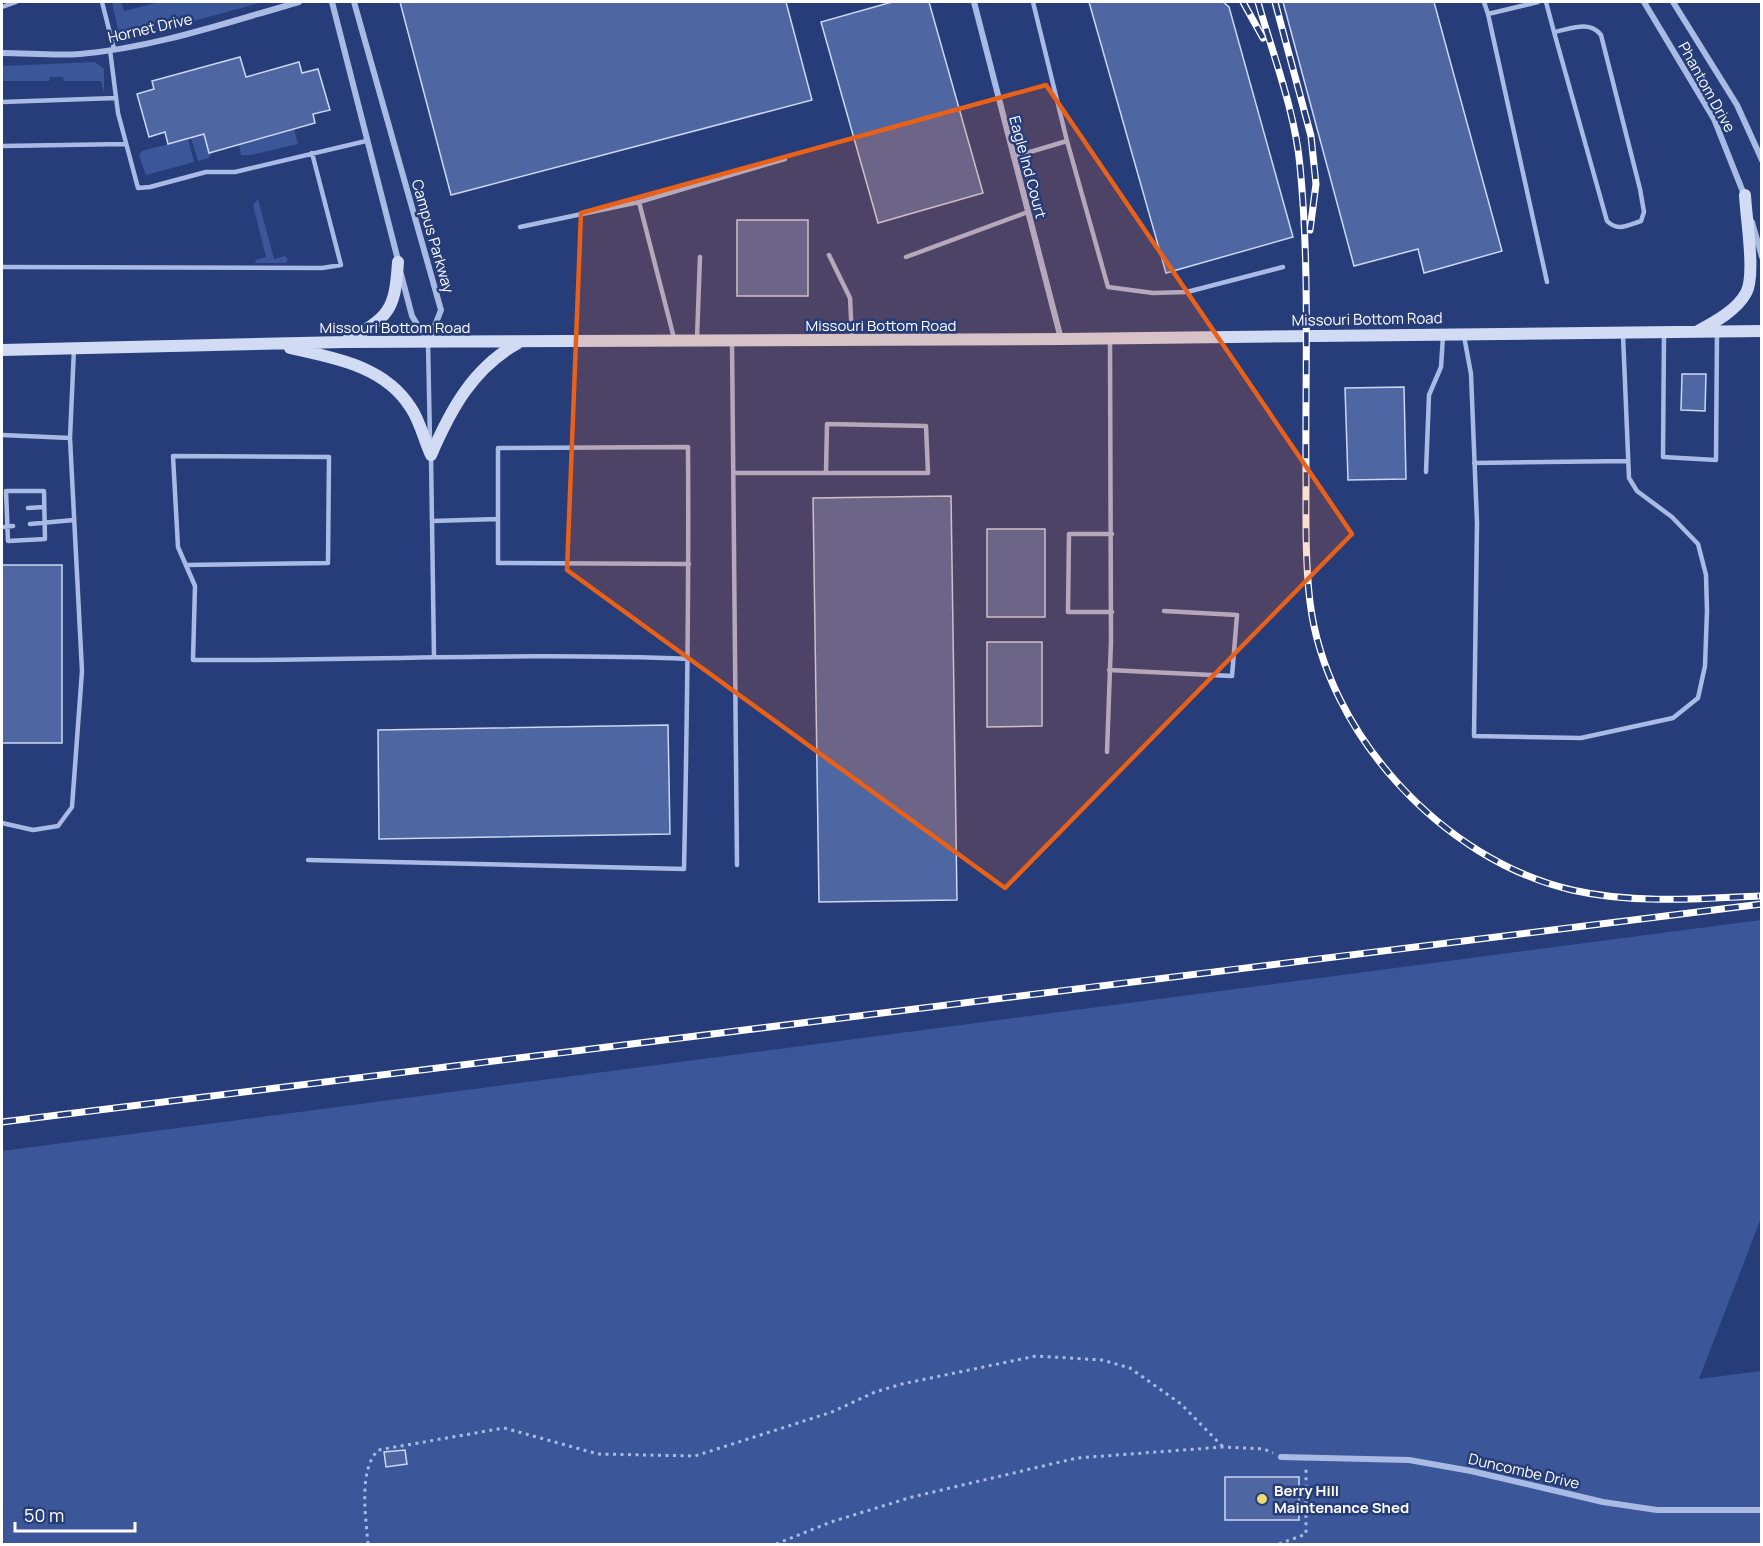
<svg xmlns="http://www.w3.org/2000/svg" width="1763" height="1546" font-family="Manrope,sans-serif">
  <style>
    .green { fill: #3c5799 }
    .building { fill: #4e67a3; stroke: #cbd7f3; stroke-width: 1.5 }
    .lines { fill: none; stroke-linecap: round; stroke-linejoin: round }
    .path { stroke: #a9bae4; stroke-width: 3; stroke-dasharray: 3 4.5; stroke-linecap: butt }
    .lane { stroke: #a9bae4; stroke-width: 4.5 }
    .street { stroke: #a9bae4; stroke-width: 6 }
    .secondary { stroke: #d2dbf4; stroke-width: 12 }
    .rail-casing { stroke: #fff; stroke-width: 7 }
    .rail { stroke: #263d7a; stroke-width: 4.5; stroke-dasharray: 14; stroke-linecap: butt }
    .marked { fill: #e96118; fill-opacity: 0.2; stroke: #e96118; stroke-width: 4.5; stroke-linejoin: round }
    .poi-dot { fill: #eddc6e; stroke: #263d7a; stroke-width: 2 }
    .labels { text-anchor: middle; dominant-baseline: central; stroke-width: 5; stroke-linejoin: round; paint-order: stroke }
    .street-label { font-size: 15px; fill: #fff; stroke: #263d7a }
    .poi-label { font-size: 15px; font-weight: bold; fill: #fff; stroke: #263d7a; text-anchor: start }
  </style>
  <rect width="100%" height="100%" fill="#263d7a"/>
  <path class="green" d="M112 2H121L124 11 160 2H263L182 24 126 36 118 30Z
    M95 62 104 69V92L101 81H64L63 77H50L49 81H2V66Z
    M294 129 298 144 251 155H241L239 145Z
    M204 134 213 151 209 158 198 161 191 138Z
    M188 139 194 162 146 175 139 155 142 151Z
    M258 199 274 259 285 256 288 259 286 263H255L256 260 266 257 253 205Z
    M1761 920V1218L1699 1379 1761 1371V1544H2V1151Z"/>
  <path class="building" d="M400 2H786L812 100 451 195Z
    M892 2H929L983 193 878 223 821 22Z
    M1089 2H1223L1229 7 1293 237 1166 273Z
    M1283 2H1434L1502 251 1424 273 1418 249 1354 266Z
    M240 57 246 77 299 62 302 73 318 69 330 110 313 114 315 123 209 153 204 134 168 144 165 132 149 137 137 94 154 89 152 81Z
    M737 220H808V296H737Z
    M1682 374H1706L1705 411 1681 410Z
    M1404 387 1406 479 1348 480 1345 388Z
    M951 496 957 900 819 902 813 498Z
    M987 529H1045V617H987Z
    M2 565H62V743H2Z
    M987 642H1042V726L987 727Z
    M668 725 670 834 379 839 378 730Z
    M405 1450 407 1464 386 1467 384 1452Z
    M1225 1477H1299V1520H1225Z"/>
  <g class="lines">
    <path class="path" d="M368 1544C366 1518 358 1471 378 1450L504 1428 598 1454 695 1456 832 1412 875 1392 902 1384 1036 1356 1102 1360 1130 1368 1181 1404 1223 1447
      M776 1544 831 1522 912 1497 1077 1458 1223 1447 1264 1449 1273 1453
      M1279 1544 1306 1534V1469"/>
    <path class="lane" d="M102 2 114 49
      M1033 2 1067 141
      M1484 2 1488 14
      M1538 2 1488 14 1547 282
      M1546 2 1554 32 1607 221C1618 232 1628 225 1641 221L1644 212 1640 189 1601 35C1589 20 1571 29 1554 32
      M2 7 16 2
      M110 50 118 113 138 188 150 187 206 172H235L366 141
      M2 102 116 98
      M2 146 126 144
      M1013 157 1067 141 1108 287 1153 293 1187 292 1283 267
      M520 227 639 202
      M829 255 850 298 852 337
      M906 257 1028 212
      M2 267 322 268 341 265 312 153
      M1664 332 1663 457 1716 460 1717 332
      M1464 336 1471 374 1477 523 1474 736 1581 738 1673 718 1698 698 1705 666 1707 611 1706 575 1698 544 1672 517 1637 491 1629 478 1623 335
      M674 338 639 202 785 159
      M697 338 700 257
      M732 341 737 865
      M428 342 430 441
      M2 435 70 438
      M431 456 434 656
      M1474 463 1628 461
      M1426 472 1429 395 1441 367 1443 336
      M734 473H928L926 426 827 424 826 473
      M6 491H44L45 539 8 541Z
      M28 508 44 507
      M432 521 498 519
      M30 524 74 520
      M2 527 13 526
      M186 565 328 563 329 457 173 456 178 547 195 586 193 660C358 661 523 652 689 659
      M1112 612H1068L1069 534H1112
      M1109 670 1232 676 1237 615 1164 611
      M1107 752 1111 641 1110 341
      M2 823 33 830 58 826 72 807 82 671 70 438 74 348
      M308 860 684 869C687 728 689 587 688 447L498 448V563L689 564"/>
    <path class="street" d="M332 2 399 264
      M354 2 441 310 429 341
      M974 2 1061 339
      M1644 2 1714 119 1745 197
      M1673 2 1737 105 1762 160
      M2 53C27 53 54 56 80 54 154 48 228 22 299 2
      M1752 222 1762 257
      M401 274 412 316 428 342
      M1281 1457 1409 1460 1471 1471 1603 1502 1657 1510H1762"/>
    <path class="secondary" d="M1698 331C1715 322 1737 310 1746 293 1756 276 1746 218 1745 195
      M346 341C389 317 395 311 398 262
      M290 348C335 358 385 366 411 408 420 421 424 440 431 455
      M2 350 345 342 1062 339 1762 331
      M431 455C451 409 473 368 518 343"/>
    <g class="rail-casing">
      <path id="rail" d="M1243 2 1263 38
        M1258 2C1273 55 1295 111 1300 166 1310 268 1305 372 1306 475 1306 517 1305 560 1310 602 1326 734 1443 860 1572 890 1633 904 1698 899 1759 896
        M1275 2 1311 136 1316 184 1310 230
        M2 1122 1762 904"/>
    </g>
    <use href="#rail" class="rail"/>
  </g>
  <path class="marked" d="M1046 85 1352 534 1005 888 567 570 581 213Z"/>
  <circle class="poi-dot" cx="1262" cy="1499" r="6"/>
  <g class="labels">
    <g class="street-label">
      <text transform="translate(150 28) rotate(-13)">Hornet Drive</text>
      <text transform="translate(1707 87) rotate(61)">Phantom Drive</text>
      <text transform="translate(1028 167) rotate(75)">Eagle Ind Court</text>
      <text transform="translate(433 236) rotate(74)">Campus Parkway</text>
      <text transform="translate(1367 319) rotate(-1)">Missouri Bottom Road</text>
      <text x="881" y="325">Missouri Bottom Road</text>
      <text x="395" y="327">Missouri Bottom Road</text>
      <text transform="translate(1524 1471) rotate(13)">Duncombe Drive</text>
    </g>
    <g class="poi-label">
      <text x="1274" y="1490">Berry Hill<tspan x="1274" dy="17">Maintenance Shed</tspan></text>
    </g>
  </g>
  <rect width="1763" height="1546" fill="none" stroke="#ffffff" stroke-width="6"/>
  <path d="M15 1522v9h120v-9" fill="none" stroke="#ffffff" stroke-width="3"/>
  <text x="24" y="1522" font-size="18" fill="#ffffff" stroke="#263d7a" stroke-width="4.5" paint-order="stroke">50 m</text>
</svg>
